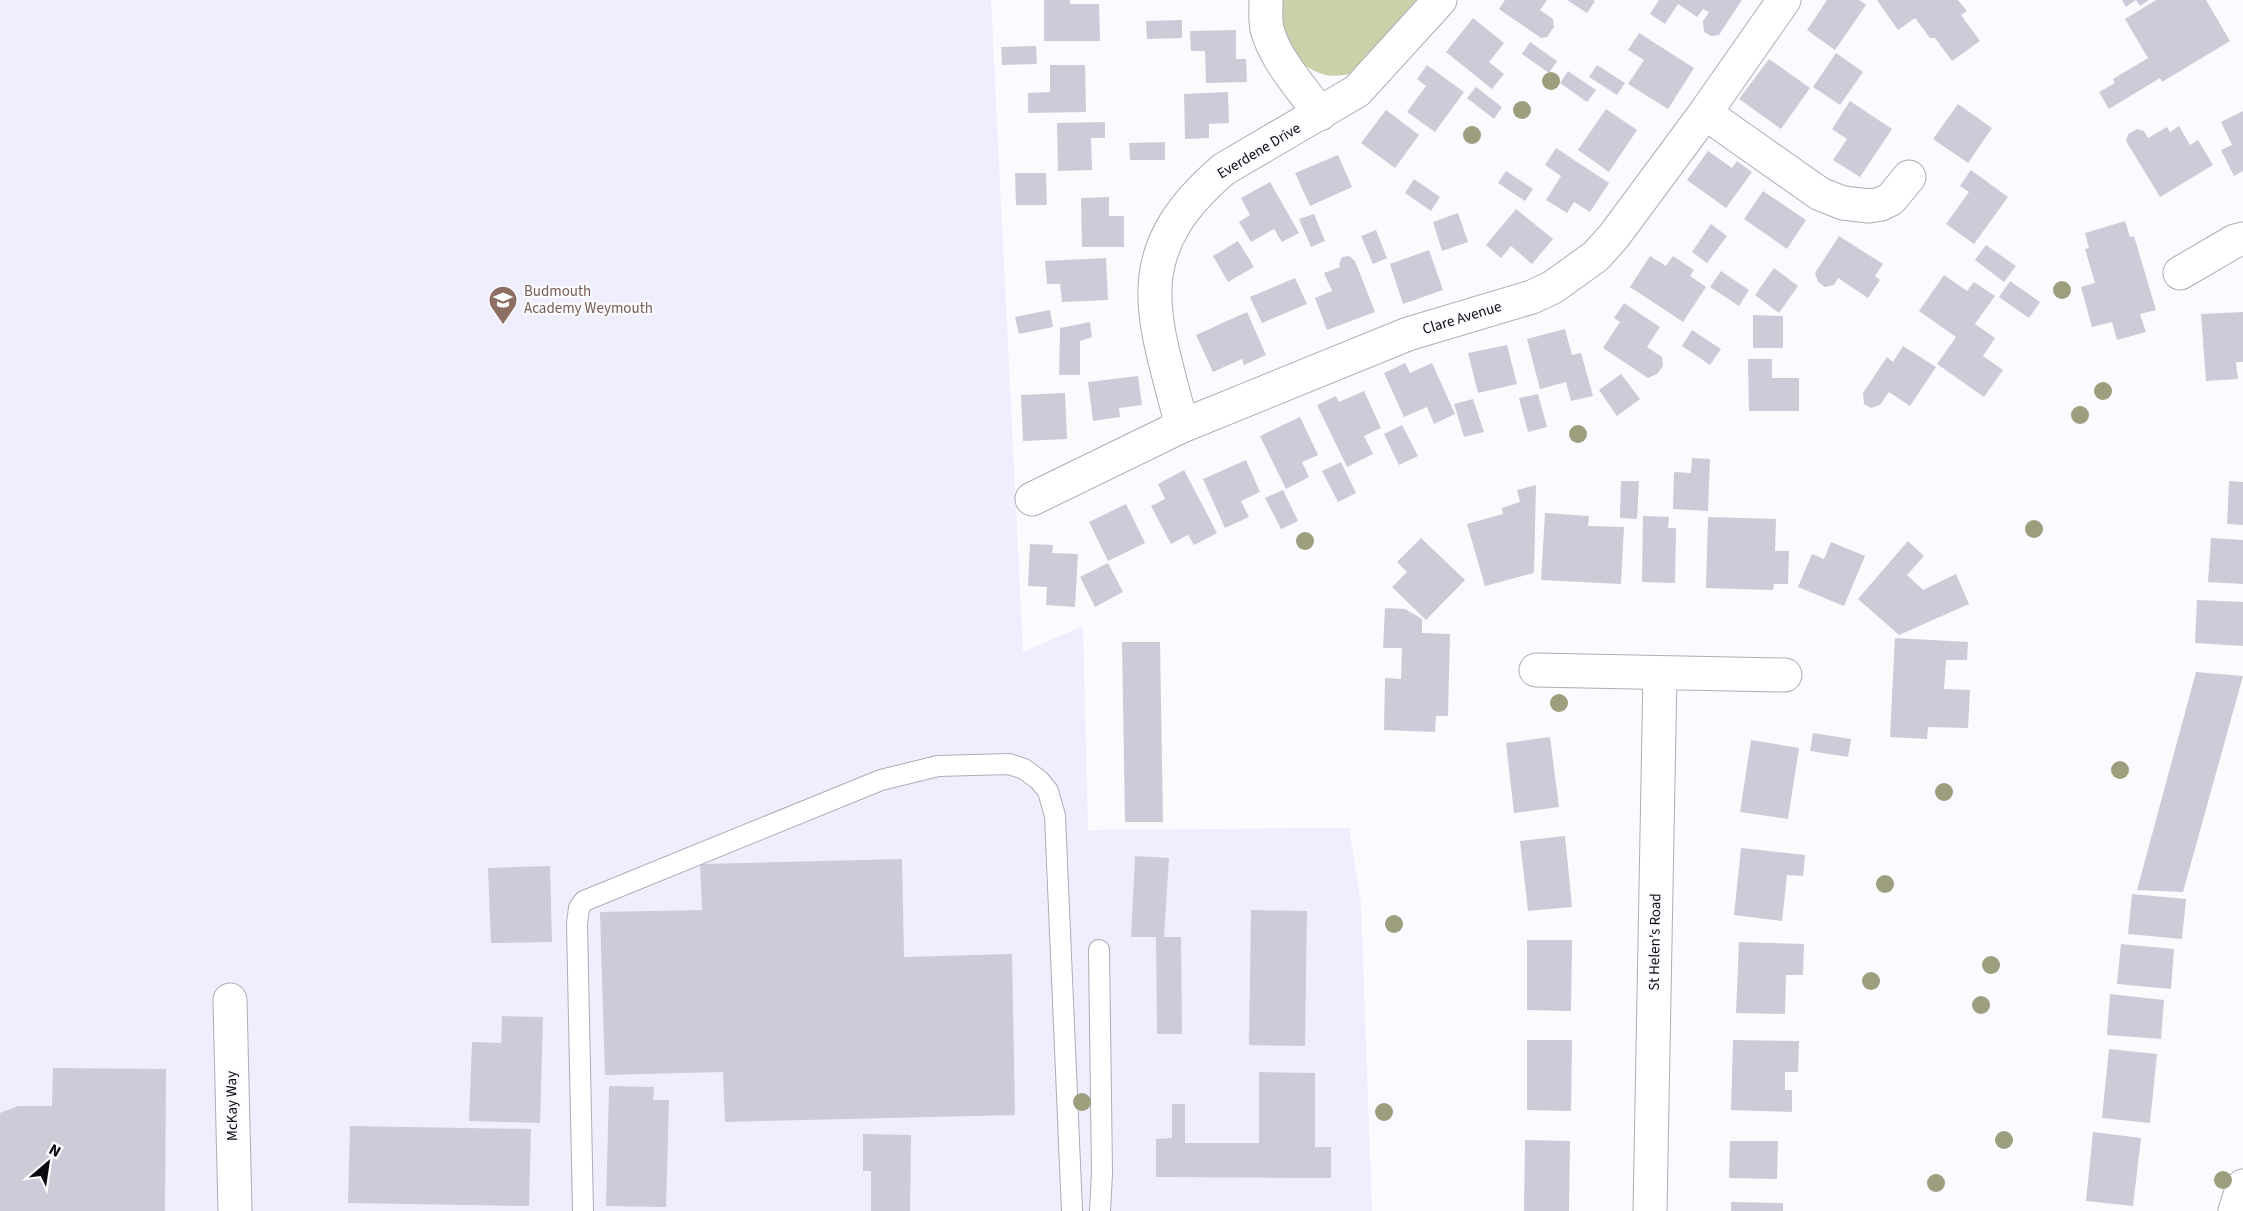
<svg xmlns="http://www.w3.org/2000/svg" width="2243" height="1211" font-family="'Source Sans 3',sans-serif">
  <style>
    .built { fill: #eeeefe }
    .green { fill: #ccd0a8 }
    .building { fill: #ccccd8 }
    .lines { fill: none; stroke-linecap: round; stroke-linejoin: round }
    .service-casing { stroke: #adadb8; stroke-width: 22 }
    .minor-casing { stroke: #adadb8; stroke-width: 35 }
    .secondary-casing { stroke: #adadb8; stroke-width: 35 }
    .service { stroke: #fff; stroke-width: 20 }
    .minor { stroke: #fff; stroke-width: 33 }
    .secondary { stroke: #fff; stroke-width: 33 }
    .tree { fill: #9c9e7e }
    .labels { text-anchor: middle; dominant-baseline: central; stroke-width: 4.5; stroke-linejoin: round; paint-order: stroke }
    .street-label { font-size: 15px; fill: #0c0c10; stroke: #fafaff }
    .education-label { font-size: 15px; fill: #785e54; stroke: #fafaff; text-anchor: start }
  </style>
  <rect width="100%" height="100%" fill="#fafaff"/>
  <path class="built" d="M0 0H991L1023 652 1083 626 1088 830 1349 828 1361 904 1372 1211H0Z"/>
  <path class="green" d="M1279 0H1418L1350 74C1343 75 1333 77 1326 75 1289 66 1284 32 1279 0Z"/>
  <path class="building" d="M1044 0H1070V4H1099L1100 41H1044Z
    M1505 0H1547L1540 10 1553 19 1554 27 1547 37 1541 38 1499 9Z
    M1567 0H1593L1595 1 1587 13Z
    M1659 0H1742L1719 35 1711 36 1704 32 1703 21 1709 12 1703 9 1697 17 1678 4 1665 24 1650 14Z
    M1827 0H1859L1866 5 1835 50 1807 30Z
    M1877 0H1958L1967 11 1961 15 1980 41 1952 61 1935 38H1930L1915 18 1898 30Z
    M2122 0H2149L2140 6 2136 0 2126 7Z
    M2156 0H2206L2230 41 2162 82 2160 78 2109 109 2099 92 2115 83 2113 79 2148 58 2125 19Z
    M1473 18 1504 43 1489 62 1504 74 1492 89 1446 52Z
    M1182 20V38L1147 39 1146 21Z
    M1236 30V59H1246L1247 82 1206 83 1205 51H1191L1190 31Z
    M1639 33 1694 68 1668 109 1628 84 1644 60 1628 50Z
    M1530 42 1557 61 1549 73 1522 54Z
    M1036 46 1037 64 1002 65 1001 47Z
    M1836 53 1863 72 1840 105 1813 87Z
    M1769 59 1810 88 1781 129 1739 99Z
    M1050 65H1085L1086 112 1028 113V93L1050 92Z
    M1427 65 1464 92 1435 132 1407 112 1426 86 1417 79Z
    M1597 65 1625 83 1617 95 1589 77Z
    M1568 71 1596 90 1587 102 1560 83Z
    M1476 87 1502 107 1494 119 1467 98Z
    M1228 92 1229 123 1209 124V138L1185 139 1184 94Z
    M1850 101 1892 129 1860 177 1833 160 1847 139 1832 129Z
    M1958 104 1992 128 1968 163 1933 139Z
    M1606 109 1637 130 1609 172 1578 150Z
    M1386 110 1419 135 1395 168 1361 143Z
    M2243 111V171L2234 176 2221 150 2232 145 2221 122Z
    M1105 122V138H1091L1092 170 1058 171 1057 123Z
    M2179 126 2190 145 2198 140 2213 165 2160 197 2126 141 2128 134 2137 129 2144 131 2148 138 2167 127 2170 132Z
    M1165 142V160H1130L1129 143Z
    M1556 148 1609 183 1590 212 1574 202 1567 213 1546 200 1561 176 1545 165Z
    M1708 151 1732 168 1737 161 1752 172 1726 208 1687 180Z
    M1338 155 1352 187 1310 206 1295 173Z
    M1971 170 2008 197 1974 244 1946 224 1969 192 1960 186Z
    M1506 171 1533 189 1525 201 1498 183Z
    M1015 173H1046L1047 205H1016Z
    M1414 179 1440 197 1431 211 1405 193Z
    M1270 182 1299 233 1282 242 1274 229 1251 242 1239 222 1250 215 1241 198Z
    M1763 191 1806 220 1787 249 1744 219Z
    M1109 197V216H1124V247H1082L1081 198Z
    M1516 209 1553 239 1532 264 1511 246 1501 258 1486 245Z
    M1458 213 1468 242 1442 251 1433 222Z
    M1314 214 1325 241 1311 247 1299 219Z
    M2125 221 2130 237 2134 236 2156 310 2140 314 2146 332 2117 340 2112 322 2092 327 2081 287 2095 283 2085 249 2089 248 2085 233Z
    M1711 224 1727 236 1707 263 1692 252Z
    M1376 230 1387 258 1373 264 1361 236Z
    M1839 236 1883 264 1875 276 1880 280 1868 298 1838 278 1834 285 1825 287 1818 282 1815 273Z
    M1238 241 1254 267 1228 282 1213 256Z
    M1986 245 2016 266 2004 282 1975 260Z
    M1429 250 1443 290 1403 304 1390 264Z
    M1349 256 1355 261 1375 312 1327 330 1315 298 1332 291 1324 273 1340 267 1339 264 1342 257Z
    M1650 256 1666 266 1673 256 1694 270 1690 276 1706 287 1683 322 1630 287Z
    M1106 258 1108 300 1062 302 1060 284H1047L1045 261Z
    M1774 268 1798 286 1779 313 1755 295Z
    M1721 271 1749 290 1739 306 1710 287Z
    M1944 275 1967 291 1974 282 1995 296 1975 324 1995 338 1983 356 2003 370 1984 397 1937 364 1956 337 1919 311Z
    M1295 278 1307 304 1262 323 1250 297Z
    M2010 281 2040 302 2029 318 1999 297Z
    M1624 303 1660 327 1647 347 1662 357 1663 366 1657 374 1648 378 1603 348 1620 322 1614 318Z
    M1050 310 1053 327 1019 334 1015 317Z
    M1247 312 1266 355 1244 365 1242 359 1213 372 1196 335Z
    M2243 312V362H2236L2238 379 2206 381 2201 314Z
    M1753 315 1783 316V348H1753Z
    M1090 322 1092 337 1080 341V375H1059L1060 328Z
    M1565 329 1572 355 1581 353 1593 396 1571 401 1566 382 1540 389 1527 339Z
    M1692 330 1721 349 1710 365 1682 346Z
    M1507 345 1517 384 1478 393 1468 353Z
    M1903 346 1936 367 1910 406 1889 392 1880 405 1871 408 1864 404 1863 393 1887 357 1893 362Z
    M1748 359H1772V378H1799V411H1749Z
    M1405 363 1410 373 1432 363 1455 414 1434 424 1427 407 1404 417 1384 373Z
    M1621 374 1640 399 1617 416 1599 390Z
    M1138 376 1142 405 1119 408 1120 417 1093 421 1088 382Z
    M1364 391 1381 428 1364 436 1373 454 1347 467 1317 405 1336 396 1339 402Z
    M1065 393 1067 439 1023 441 1021 395Z
    M1538 394 1547 427 1528 432 1519 398Z
    M1473 399 1484 432 1464 437 1454 404Z
    M1300 417 1318 455 1302 462 1309 477 1286 489 1260 436Z
    M1402 425 1418 456 1399 465 1384 434Z
    M1692 458 1710 459 1708 511 1673 509 1674 472 1691 473Z
    M1246 460 1260 492 1241 501 1249 517 1225 528 1203 479Z
    M1341 462 1356 493 1338 502 1322 471Z
    M1184 470 1217 533 1194 545 1188 535 1171 544 1151 506 1165 499 1158 484Z
    M1621 481H1639L1637 519 1620 518Z
    M2229 481 2243 482V525L2227 524Z
    M1536 485 1534 573 1485 586 1467 524 1503 514 1502 508 1520 502 1517 490Z
    M1283 490 1298 521 1281 529 1265 498Z
    M1126 504 1145 543 1108 561 1089 522Z
    M1545 513 1589 516 1588 526 1624 527 1621 584 1541 580Z
    M1643 516 1669 517 1668 528H1676L1675 583 1642 582Z
    M1708 517 1776 519 1775 551H1789L1788 584H1774L1773 590 1706 588Z
    M1421 538 1465 580 1426 620 1392 587 1407 572 1397 562Z
    M2211 538 2243 540V584L2208 582Z
    M1908 541 1924 556 1907 575 1923 590 1956 574 1969 604 1899 635 1858 599Z
    M1831 542 1865 556 1844 606 1798 587 1812 554 1824 559Z
    M1030 544 1053 545 1052 553 1078 554 1075 607 1046 605 1047 587 1028 586Z
    M1108 563 1123 592 1095 607 1080 577Z
    M2197 600 2243 602V646L2195 643Z
    M1385 608 1405 609 1422 619V633L1450 634 1448 716H1436L1435 732 1384 730 1385 678 1401 679 1402 648H1383Z
    M1895 638 1968 642 1967 660H1946L1944 689 1970 690 1968 728 1928 727 1927 739 1890 737Z
    M1122 642H1160L1163 822H1125Z
    M2196 672 2243 676 2183 892 2137 890Z
    M1813 733 1851 739 1848 757 1810 751Z
    M1550 737 1559 807 1514 813 1506 743Z
    M1751 740 1799 748 1788 819 1740 812Z
    M1565 836 1572 907 1528 911 1520 841Z
    M1741 848 1805 855 1803 876 1787 875 1782 921 1734 915Z
    M1135 856 1169 858 1164 937H1181L1182 1034H1157L1156 937H1131Z
    M902 859 904 957 1012 954 1015 1115 725 1122 723 1072 605 1075 600 912 702 910 700 864Z
    M550 866 552 942 491 943 488 868Z
    M2132 894 2186 899 2182 939 2128 934Z
    M1251 910 1307 911 1305 1046 1249 1045Z
    M1527 940H1572L1571 1011 1527 1010Z
    M1739 942 1804 944 1803 975H1786L1785 1014 1736 1013Z
    M2121 944 2174 949 2171 989 2117 984Z
    M2110 994 2164 1000 2161 1039 2107 1035Z
    M502 1016 543 1017 540 1123 469 1121 472 1042 501 1043Z
    M1527 1040H1572L1571 1111 1527 1110Z
    M1733 1040 1799 1041 1798 1072H1785V1090H1792V1112L1731 1110Z
    M2109 1049 2157 1054 2150 1123 2102 1118Z
    M53 1068 166 1069 165 1211H0V1113L18 1106H52Z
    M1259 1072 1315 1073V1147H1331V1178L1156 1177V1139L1172 1138V1104H1185V1143H1259Z
    M609 1086 654 1087 653 1100H669L666 1207 606 1206Z
    M350 1126 531 1129 529 1206 348 1203Z
    M2093 1132 2141 1138 2133 1206 2086 1201Z
    M863 1134 911 1135 910 1211H871V1171H863Z
    M1525 1140 1570 1141 1569 1211H1524Z
    M1730 1141H1778L1777 1179 1729 1178Z
    M1731 1202 1783 1203V1211H1731Z"/>
  <g class="lines">
    <g class="service-casing">
      <path id="service" d="M1099 950 1102 1173 1100 1211
        M583 1211 577 924 579 908 584 901 881 780 938 766 1009 764 1024 769 1039 780 1048 791 1055 816 1072 1211"/>
    </g>
    <g class="minor-casing">
      <path id="minor" d="M1266 0C1266 9 1265 20 1267 29 1275 60 1302 88 1320 114
        M1705 113 1820 194 1843 203 1869 206 1881 204 1891 199 1909 177
        M2180 273 2235 241 2243 239
        M1182 426C1154 316 1124 254 1224 169L1357 91 1440 0
        M1032 499 1182 426 1408 334 1532 297 1553 287 1596 256 1614 236 1705 113 1784 0
        M1536 670 1785 675
        M230 1000 235 1211
        M1650 1211 1660 673"/>
    </g>
    <g class="secondary-casing">
      <path id="secondary" d="M2235 1211 2243 1186"/>
    </g>
    <use href="#service" class="service"/>
    <use href="#minor" class="minor"/>
    <use href="#secondary" class="secondary"/>
  </g>
  <g class="tree">
    <circle cx="1551" cy="81" r="9"/>
    <circle cx="1522" cy="110" r="9"/>
    <circle cx="1472" cy="135" r="9"/>
    <circle cx="2062" cy="290" r="9"/>
    <circle cx="2103" cy="391" r="9"/>
    <circle cx="2080" cy="415" r="9"/>
    <circle cx="1578" cy="434" r="9"/>
    <circle cx="2034" cy="529" r="9"/>
    <circle cx="1305" cy="541" r="9"/>
    <circle cx="1559" cy="703" r="9"/>
    <circle cx="2120" cy="770" r="9"/>
    <circle cx="1944" cy="792" r="9"/>
    <circle cx="1885" cy="884" r="9"/>
    <circle cx="1394" cy="924" r="9"/>
    <circle cx="1991" cy="965" r="9"/>
    <circle cx="1871" cy="981" r="9"/>
    <circle cx="1981" cy="1005" r="9"/>
    <circle cx="1082" cy="1102" r="9"/>
    <circle cx="1384" cy="1112" r="9"/>
    <circle cx="2004" cy="1140" r="9"/>
    <circle cx="2223" cy="1180" r="9"/>
    <circle cx="1936" cy="1183" r="9"/>
  </g>
  <defs>
    <g id="school-pin" transform="scale(1.5)"><path d="M0 17L-7.5 6A9.5 9.5 0 1 1 7.5 6Z" fill="#8d6e63" stroke="#fafaff"/><path d="M0-5L7-2L0 1L-7-2ZM-4 1L0 2.5L4 1V4Q0 6-4 4Z" fill="#fff"/></g>
  </defs>
  <g fill-rule="evenodd">
    <use href="#school-pin" x="503" y="300"/>
  </g>
  <g class="labels">
    <g class="street-label">
      <text transform="translate(1259 151) rotate(-31)">Everdene Drive</text>
      <text transform="translate(1462 318) rotate(-17)">Clare Avenue</text>
      <text transform="translate(1655 942) rotate(-89)">St Helen's Road</text>
      <text transform="translate(232 1106) rotate(-91)">McKay Way</text>
    </g>
    <g class="education-label">
      <text x="524" y="291">Budmouth<tspan x="524" dy="17">Academy Weymouth</tspan></text>
    </g>
  </g>
  <g transform="translate(48 1163) rotate(29)" stroke="#fafaff" stroke-width="4.5" paint-order="stroke">
  <path d="M0-4.5L10 22L0 15L-10 22Z" fill="#0c0c10"/>
  <text y="-9" font-size="16" font-weight="bold" text-anchor="middle" fill="#0c0c10">N</text>
  </g>
</svg>
